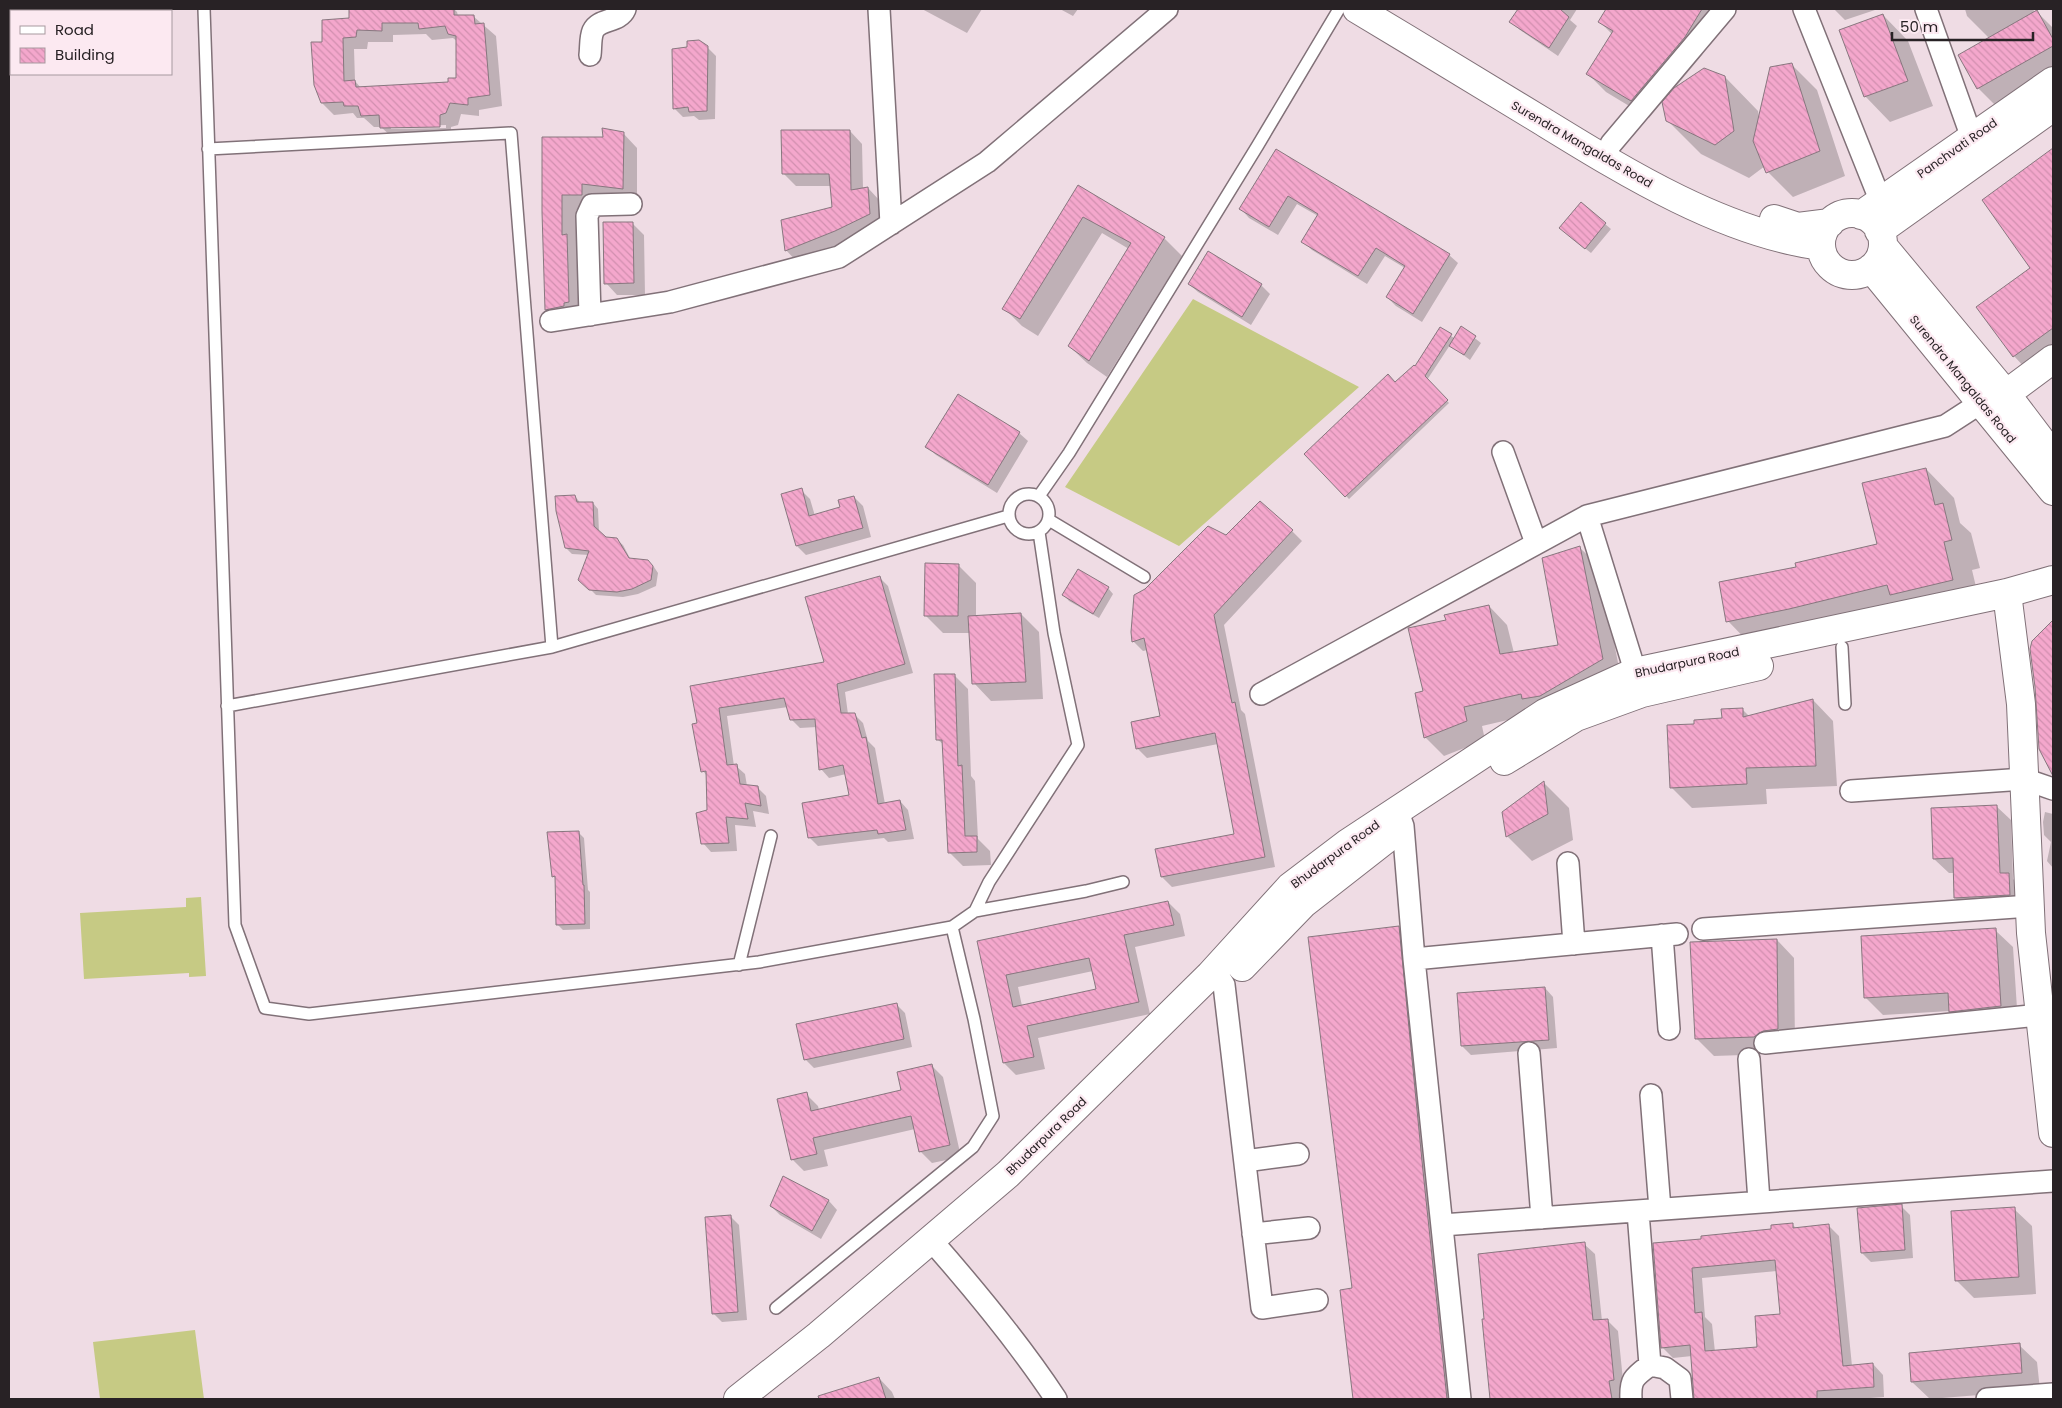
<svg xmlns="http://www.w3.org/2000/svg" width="2062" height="1408" font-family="Poppins,sans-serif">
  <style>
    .grass { fill: #c6ca84 }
    .shadow { fill: #0003; fill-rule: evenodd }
    .building { fill: url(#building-back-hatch); stroke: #88777f; fill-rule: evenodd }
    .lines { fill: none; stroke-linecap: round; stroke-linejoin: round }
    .lane-casing { stroke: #817178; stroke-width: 14 }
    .street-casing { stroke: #817178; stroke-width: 24 }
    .secondary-casing { stroke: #817178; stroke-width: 30 }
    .lane { stroke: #fff; stroke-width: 11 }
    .street { stroke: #fff; stroke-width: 21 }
    .secondary { stroke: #fff; stroke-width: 28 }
    .labels { text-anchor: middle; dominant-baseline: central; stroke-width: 4.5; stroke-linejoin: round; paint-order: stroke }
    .street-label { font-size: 12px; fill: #282225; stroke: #fce9f1 }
  </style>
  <defs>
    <pattern id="building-back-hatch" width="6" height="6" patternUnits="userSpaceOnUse" patternTransform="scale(1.25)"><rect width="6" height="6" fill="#f4a7cc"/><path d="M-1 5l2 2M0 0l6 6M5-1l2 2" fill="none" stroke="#d18faf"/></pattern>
  </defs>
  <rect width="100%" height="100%" fill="#efdce4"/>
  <path class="grass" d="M1193 299 1359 387 1179 546 1065 487Z
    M201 897 206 976 189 977V973L84 979 80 913 186 907V898Z
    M195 1330 204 1399H100L93 1342Z"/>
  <path class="shadow" d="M351 9H454L457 12 458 16H473L496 36 502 106 479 110V116L461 114 458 125 451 127V138L394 139 381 127H374L364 118H357L353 113 334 115 322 103 324 43 350 20ZM426 34 432 40 453 38 458 42 457 79 449 83 361 88 355 81 354 49H367L368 42H393V35ZM446 125V128L391 129V127Z
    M922 9H982L967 33Z
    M1060 9H1078L1073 16Z
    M1519 9H1577L1570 20 1577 26 1558 56 1520 30 1511 22Z
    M1608 9H1730L1702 55 1673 90 1725 77 1758 111 1759 117 1792 65 1817 90 1845 176 1793 197 1768 172 1765 166 1749 178 1701 154 1667 120 1663 101 1649 118 1606 92 1588 74 1612 34 1600 22Z
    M1834 9H1878L1845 20Z
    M1965 9H2033L2035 13 2037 12 2053 28V74L1996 106 1978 88 1990 39 1967 16Z
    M1883 15 1908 41 1933 106 1890 122 1865 96Z
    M707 47 716 56 715 119 699 120 694 116 683 117 674 108Z
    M850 131 862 144 863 189 868 188 880 201 882 226 848 244 798 263 786 250 833 208 831 186H796L783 173Z
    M622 132 637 148V204L596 210H576V246L582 251 584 317 561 325 546 310 543 212 604 138Z
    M1277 150 1449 255 1458 263 1422 322 1396 306 1387 297 1405 268 1385 256 1367 284 1312 250 1303 241 1318 216 1297 204 1278 235 1249 218 1241 209Z
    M2053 150V349L2026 369 2014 356 1978 307 2032 268 1983 200Z
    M1079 186 1164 238 1182 256 1107 377 1087 363 1069 346 1129 249 1102 233 1038 336 1022 326 1004 308Z
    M1581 204 1611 229 1591 253 1567 234Z
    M632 223 644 235 645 295H617L606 283Z
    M1208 253 1261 285 1270 294 1251 325 1198 292 1189 284Z
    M1441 328 1455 339 1462 328 1481 343 1470 360 1450 345 1427 380 1449 403 1349 499 1305 454 1415 368Z
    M1019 433 1028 441 997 493 936 455 927 447Z
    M1926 469 1954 498 1960 523 1971 533 1980 568 1972 570 1981 608 1756 650 1728 621 1797 568 1879 545Z
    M801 490 810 499 815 516 842 508 854 497 863 506 871 537 806 555 797 546 783 495Z
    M575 496 581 504 593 503 598 509 599 532 606 539 617 540 623 545 631 560 648 561 654 567 658 573 656 586 638 594 623 597 596 595 580 579 589 555 572 554 566 548Z
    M1292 531 1302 541 1224 625 1241 710 1245 714 1275 867 1172 887 1162 877 1236 835 1218 744 1147 758 1137 748 1161 717 1148 650 1143 651 1133 641 1226 537Z
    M1580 548 1599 566 1621 678 1538 713 1482 726 1485 740 1444 756 1425 737 1424 692 1447 621 1489 606 1507 625 1514 653 1559 646Z
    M958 565 976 583V616L1021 614 1039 632 1043 699 991 701 974 683 971 633H943L925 615Z
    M879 577 888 586 913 673 845 692 848 714H854L863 723 868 741 875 748 885 804 900 801 908 810 914 839 888 842 884 838 818 846 809 837 850 796 846 774 829 778 821 769 817 727 800 728 791 719 788 707 727 716 734 766H736L745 774 747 786 757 787 766 796 769 814 753 811 756 827 735 825 737 851 711 852 703 843 708 811 707 776 703 771 698 724 691 687 825 663Z
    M1108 588 1113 594 1099 618 1069 601 1064 595Z
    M2053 626V769L2047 763 2048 627Z
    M954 675 968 689 971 776 975 781 978 839 990 851 991 865 963 866 949 852 944 745 937 739Z
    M1813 700 1833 721 1837 786 1766 789 1767 804 1692 808 1671 787 1696 725 1723 720 1742 709 1750 717Z
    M1544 783 1569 808 1573 840 1532 861 1507 836Z
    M1996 806 2011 820 2013 879 2023 888 2024 909 1970 912 1955 898V873H1949L1934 859Z
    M2045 812 2053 814V868L2047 861 2051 842 2044 835 2043 822Z
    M578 832 584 838 588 890 590 892V929L563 930 557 924V880L553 876Z
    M1168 902 1180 914 1185 936 1135 947 1150 1014 1038 1038 1045 1069 1016 1075 1004 1063 978 942ZM1093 971 1097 990 1022 1006 1018 987Z
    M1398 927 1405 934 1453 1399H1354L1341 1291 1353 1289Z
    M1995 930 2013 947 2018 1024 1968 1029 1950 1011 1883 1015 1865 997Z
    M1777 940 1794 958 1795 1046 1781 1048 1772 1054 1714 1056 1696 1038Z
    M1545 988 1553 997 1557 1048 1471 1055 1462 1046Z
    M896 1004 905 1013 912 1047 814 1068 805 1059Z
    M931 1065 943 1077 961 1157 932 1163 920 1151 915 1129 824 1150 828 1166 804 1171 792 1159 806 1094 818 1106 819 1110 902 1091Z
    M784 1177 829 1201 837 1210 821 1239 780 1215 771 1206Z
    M1901 1206 1910 1215 1913 1258 1871 1262 1862 1253Z
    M2014 1209 2032 1226 2036 1294 1974 1298 1956 1280Z
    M731 1217 739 1225 747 1320 722 1322 713 1313Z
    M1792 1224 1797 1229 1829 1226 1839 1236 1852 1366 1873 1364 1883 1375 1884 1397 1857 1399H1695L1692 1356 1673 1358 1662 1347 1654 1244 1703 1241 1773 1230ZM1777 1271 1781 1315 1758 1348 1715 1352 1712 1324 1705 1317 1702 1278Z
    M1584 1244 1595 1254 1602 1321 1607 1320 1618 1331 1624 1390 1619 1391 1620 1399H1491L1483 1320Z
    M2019 1345 2037 1362 2040 1390 1930 1399 1912 1382Z
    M879 1378 892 1392 895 1399H820V1397Z"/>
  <path class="building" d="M349 9H454V15H474L475 24 484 23 490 95 468 98V105L450 103 446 113 440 115V127L380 128 379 115 361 116 358 106H344L343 102 321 103 314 85 311 42H322V20L349 18ZM382 23H418L419 29 445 26 448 34 456 36V78H448V82L356 87 355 80 344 81 343 38 356 37 357 30 382 31Z
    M1518 9H1560L1569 17 1549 48 1509 22Z
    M1606 9H1702L1685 37 1631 101 1586 74 1613 31 1598 22Z
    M2037 10 2053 39V46L1977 89 1958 55Z
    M1883 14 1908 81 1864 97 1839 30Z
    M699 40 708 46 707 111 689 112 688 107 673 109 672 49 687 47V41Z
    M1792 63 1820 151 1766 173 1753 141 1770 67Z
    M1704 68 1725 76 1734 131 1715 145 1666 121 1662 102 1674 88Z
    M602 128 624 132 623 189 582 184V195H562V235L567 234 569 302 564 303V306L545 310 542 212V137H603Z
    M781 130H850L851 190 868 187 870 214 835 231 785 251 781 220 832 207 829 174H782Z
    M2053 148V328L2013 357 1976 307 2030 268 1982 200Z
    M1276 149 1450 254 1413 314 1386 297 1405 266 1376 248 1358 276 1301 242 1318 214 1288 196 1269 227 1239 209Z
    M1078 185 1165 237 1089 361 1068 346 1131 243 1083 217 1020 319 1002 309Z
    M1581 202 1606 223 1585 249 1559 228Z
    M603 222H633L634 283 604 284Z
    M1208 251 1262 284 1242 317 1188 284Z
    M1461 326 1476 336 1464 355 1449 346Z
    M1440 327 1452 334 1425 376 1448 400 1345 497 1304 454 1388 374 1395 382 1414 365 1415 366Z
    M958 394 1020 432 988 485 925 447Z
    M1926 468 1935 505 1943 503 1952 540 1944 542 1953 580 1890 595 1887 585 1789 609 1726 622 1719 582 1796 567 1795 563 1877 544 1862 483Z
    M802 488 809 516 840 507 838 500 854 496 863 528 796 546 781 494Z
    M575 495 577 502H593L594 526 606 537 617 538 629 558 648 560 653 566 651 580 632 589 617 592 589 590 578 580 589 551 565 548 556 511 555 496Z
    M1260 501 1293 530 1214 615 1232 703 1235 702 1265 857 1161 877 1155 849 1234 834 1215 733 1136 749 1131 722 1160 716 1144 638 1132 642 1131 632 1134 595 1145 589 1208 526 1226 535Z
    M1580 546 1603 659 1540 696 1522 699 1521 694 1464 707 1467 721 1424 738 1415 693 1423 691 1408 628 1446 620 1444 615 1489 605 1500 654 1558 645 1542 558Z
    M925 563 959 564 958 616H924Z
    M1078 569 1109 587 1093 614 1062 595Z
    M880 576 905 664 837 684 841 713H855L862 738 866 737 878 804 900 800 906 830 878 834 877 830 808 838 802 803 849 795 843 765 819 770 815 719 790 720 784 698 719 708 727 765 737 764 740 784 758 786 761 806 745 803 748 819 726 817 729 843 701 844 696 813 707 810 706 771 701 772 692 724 697 723 690 686 824 662 805 597Z
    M1021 613 1026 682 972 684 968 616Z
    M2053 620V776L2039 749 2035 687 2030 649 2032 641Z
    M934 674H955L958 766 962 765 965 836H977V852L948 853 942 740H936Z
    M1813 699 1816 766 1746 768 1747 784 1670 788 1667 725 1694 724V720L1722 718 1721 709 1743 708V717Z
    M1544 781 1548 814 1506 837 1502 812Z
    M1997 805 2000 873H2009L2010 895 1954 898 1953 858 1933 859 1931 808Z
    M579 831 583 885H584L585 924 556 925 555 876 552 877 547 832Z
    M1168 901 1174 925 1124 935 1139 1002 1027 1026 1034 1057 1003 1063 977 941ZM1089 958 1096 989 1013 1007 1006 975Z
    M1399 926 1423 1171 1447 1399H1353L1340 1290 1352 1288 1308 937Z
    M1996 928 2001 1006 1949 1012 1948 993 1864 998 1861 936Z
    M1777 939 1778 1029 1763 1031 1754 1037 1695 1039 1690 942Z
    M1545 987 1549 1040 1461 1046 1457 993Z
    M897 1003 904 1039 804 1060 796 1024Z
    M932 1064 950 1145 919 1152 911 1116 813 1138 817 1154 791 1160 777 1099 807 1092 811 1111 901 1090 897 1072Z
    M783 1176 829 1200 812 1231 770 1206Z
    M1902 1204 1905 1250 1861 1253 1857 1208Z
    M2015 1207 2019 1277 1955 1281 1951 1211Z
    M731 1215 738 1312 712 1314 705 1217Z
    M1793 1223V1228L1829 1224 1843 1366 1873 1363 1874 1387 1817 1391V1399H1694L1690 1345 1661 1348 1653 1243 1701 1239V1236L1771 1229V1225ZM1775 1260 1780 1314 1755 1316 1757 1347 1705 1351 1702 1312 1695 1313 1692 1268Z
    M1585 1242 1593 1320 1608 1319 1614 1380 1609 1381 1612 1399H1490L1482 1319H1484L1478 1254Z
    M2020 1343 2022 1373 1911 1382 1909 1353Z
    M879 1377 886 1399H819L818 1396Z"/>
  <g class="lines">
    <g class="lane-casing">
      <path id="lane" d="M204 9 235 925 265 1008 309 1014 759 962 952 927 974 1019 993 1116 973 1147 776 1308
        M208 149 511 133 552 647 1008 516
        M1009 514a20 20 0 1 1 40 0a20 20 0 1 1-40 0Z
        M1039 496 1069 453 1258 145 1339 9
        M1049 520 1144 577
        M1842 647 1845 704
        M227 706 552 647
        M975 911 989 882 1078 745 1054 633 1039 532
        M952 927 975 911 1086 891 1123 882
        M739 965 771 836"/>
    </g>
    <g class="street-casing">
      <path id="street" d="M879 9 891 224
        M1804 9 1881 202
        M1926 9 1972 138
        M590 55C591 48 590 38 593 31 599 18 619 23 625 9
        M1611 144 1725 9
        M590 315 587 216 592 205 631 204
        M551 321 670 302 839 257 987 162 1167 9
        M1503 452 1536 543
        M1587 516 1640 687
        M1261 694 1587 516 1945 426 1982 402
        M1851 791 2024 779 2053 789
        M1399 815 1403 826 1414 959 1460 1399
        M1568 863 1574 944
        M1703 929 2030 906
        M1662 935 1669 1029
        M1414 959 1677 934
        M1215 970 1224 985 1262 1308 1317 1300
        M1765 1043 2039 1015
        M1529 1053 1542 1218
        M1749 1059 1759 1201
        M1651 1095 1660 1209
        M1245 1161 1298 1154
        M1638 1212 1650 1365
        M1442 1225 2053 1181
        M1253 1234 1309 1228
        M931 1240C975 1290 1019 1343 1056 1399
        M1631 1399C1630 1379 1634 1377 1650 1365L1665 1368 1680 1379 1682 1399
        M1987 1399 2053 1394"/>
    </g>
    <g class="secondary-casing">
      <path id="secondary" d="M1357 9C1419 46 1481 84 1542 121 1625 172 1723 233 1821 246
        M1821 244a31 31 0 1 1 62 0a31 31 0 1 1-62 0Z
        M1861 215 2053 81
        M1774 219 1798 227 1830 223
        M1879 231 2053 107
        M1883 246 2006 394 2053 456
        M1871 268 2053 491
        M2006 394 2053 359
        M2007 593 2021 704 2031 933 2053 1133
        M1504 761 1576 717 1642 693 1759 666
        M1242 967 1303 904 1399 829
        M738 1399 819 1335 1008 1174 1210 975 1290 887 1348 843 1545 713 1635 672 2007 593 2053 580"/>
    </g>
    <use href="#lane" class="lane"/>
    <use href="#street" class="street"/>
    <use href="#secondary" class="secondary"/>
  </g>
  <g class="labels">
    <g class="street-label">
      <text transform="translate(1582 144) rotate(30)">Surendra Mangaldas Road</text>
      <text transform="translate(1957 148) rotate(-35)">Panchvati Road</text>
      <text transform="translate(1963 379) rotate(51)">Surendra Mangaldas Road</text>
      <text transform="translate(1687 662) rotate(-12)">Bhudarpura Road</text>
      <text transform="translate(1335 854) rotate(-36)">Bhudarpura Road</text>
      <text transform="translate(1046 1136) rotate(-44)">Bhudarpura Road</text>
    </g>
  </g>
  <rect width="2062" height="1408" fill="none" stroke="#282225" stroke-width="20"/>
  <rect x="10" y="10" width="162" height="65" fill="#fce9f1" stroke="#a7999f"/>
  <rect x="20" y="26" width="25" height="8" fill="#ffffff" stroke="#a7999f"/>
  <text x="55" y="35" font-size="15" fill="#282225">Road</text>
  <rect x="20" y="48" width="25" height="15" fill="url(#building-back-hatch)" stroke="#a7999f"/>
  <text x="55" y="60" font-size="15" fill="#282225">Building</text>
  <path d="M1892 32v8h141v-8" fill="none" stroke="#282225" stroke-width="2.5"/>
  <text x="1900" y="32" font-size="15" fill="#282225" stroke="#fce9f1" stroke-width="4" paint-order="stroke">50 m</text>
</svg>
